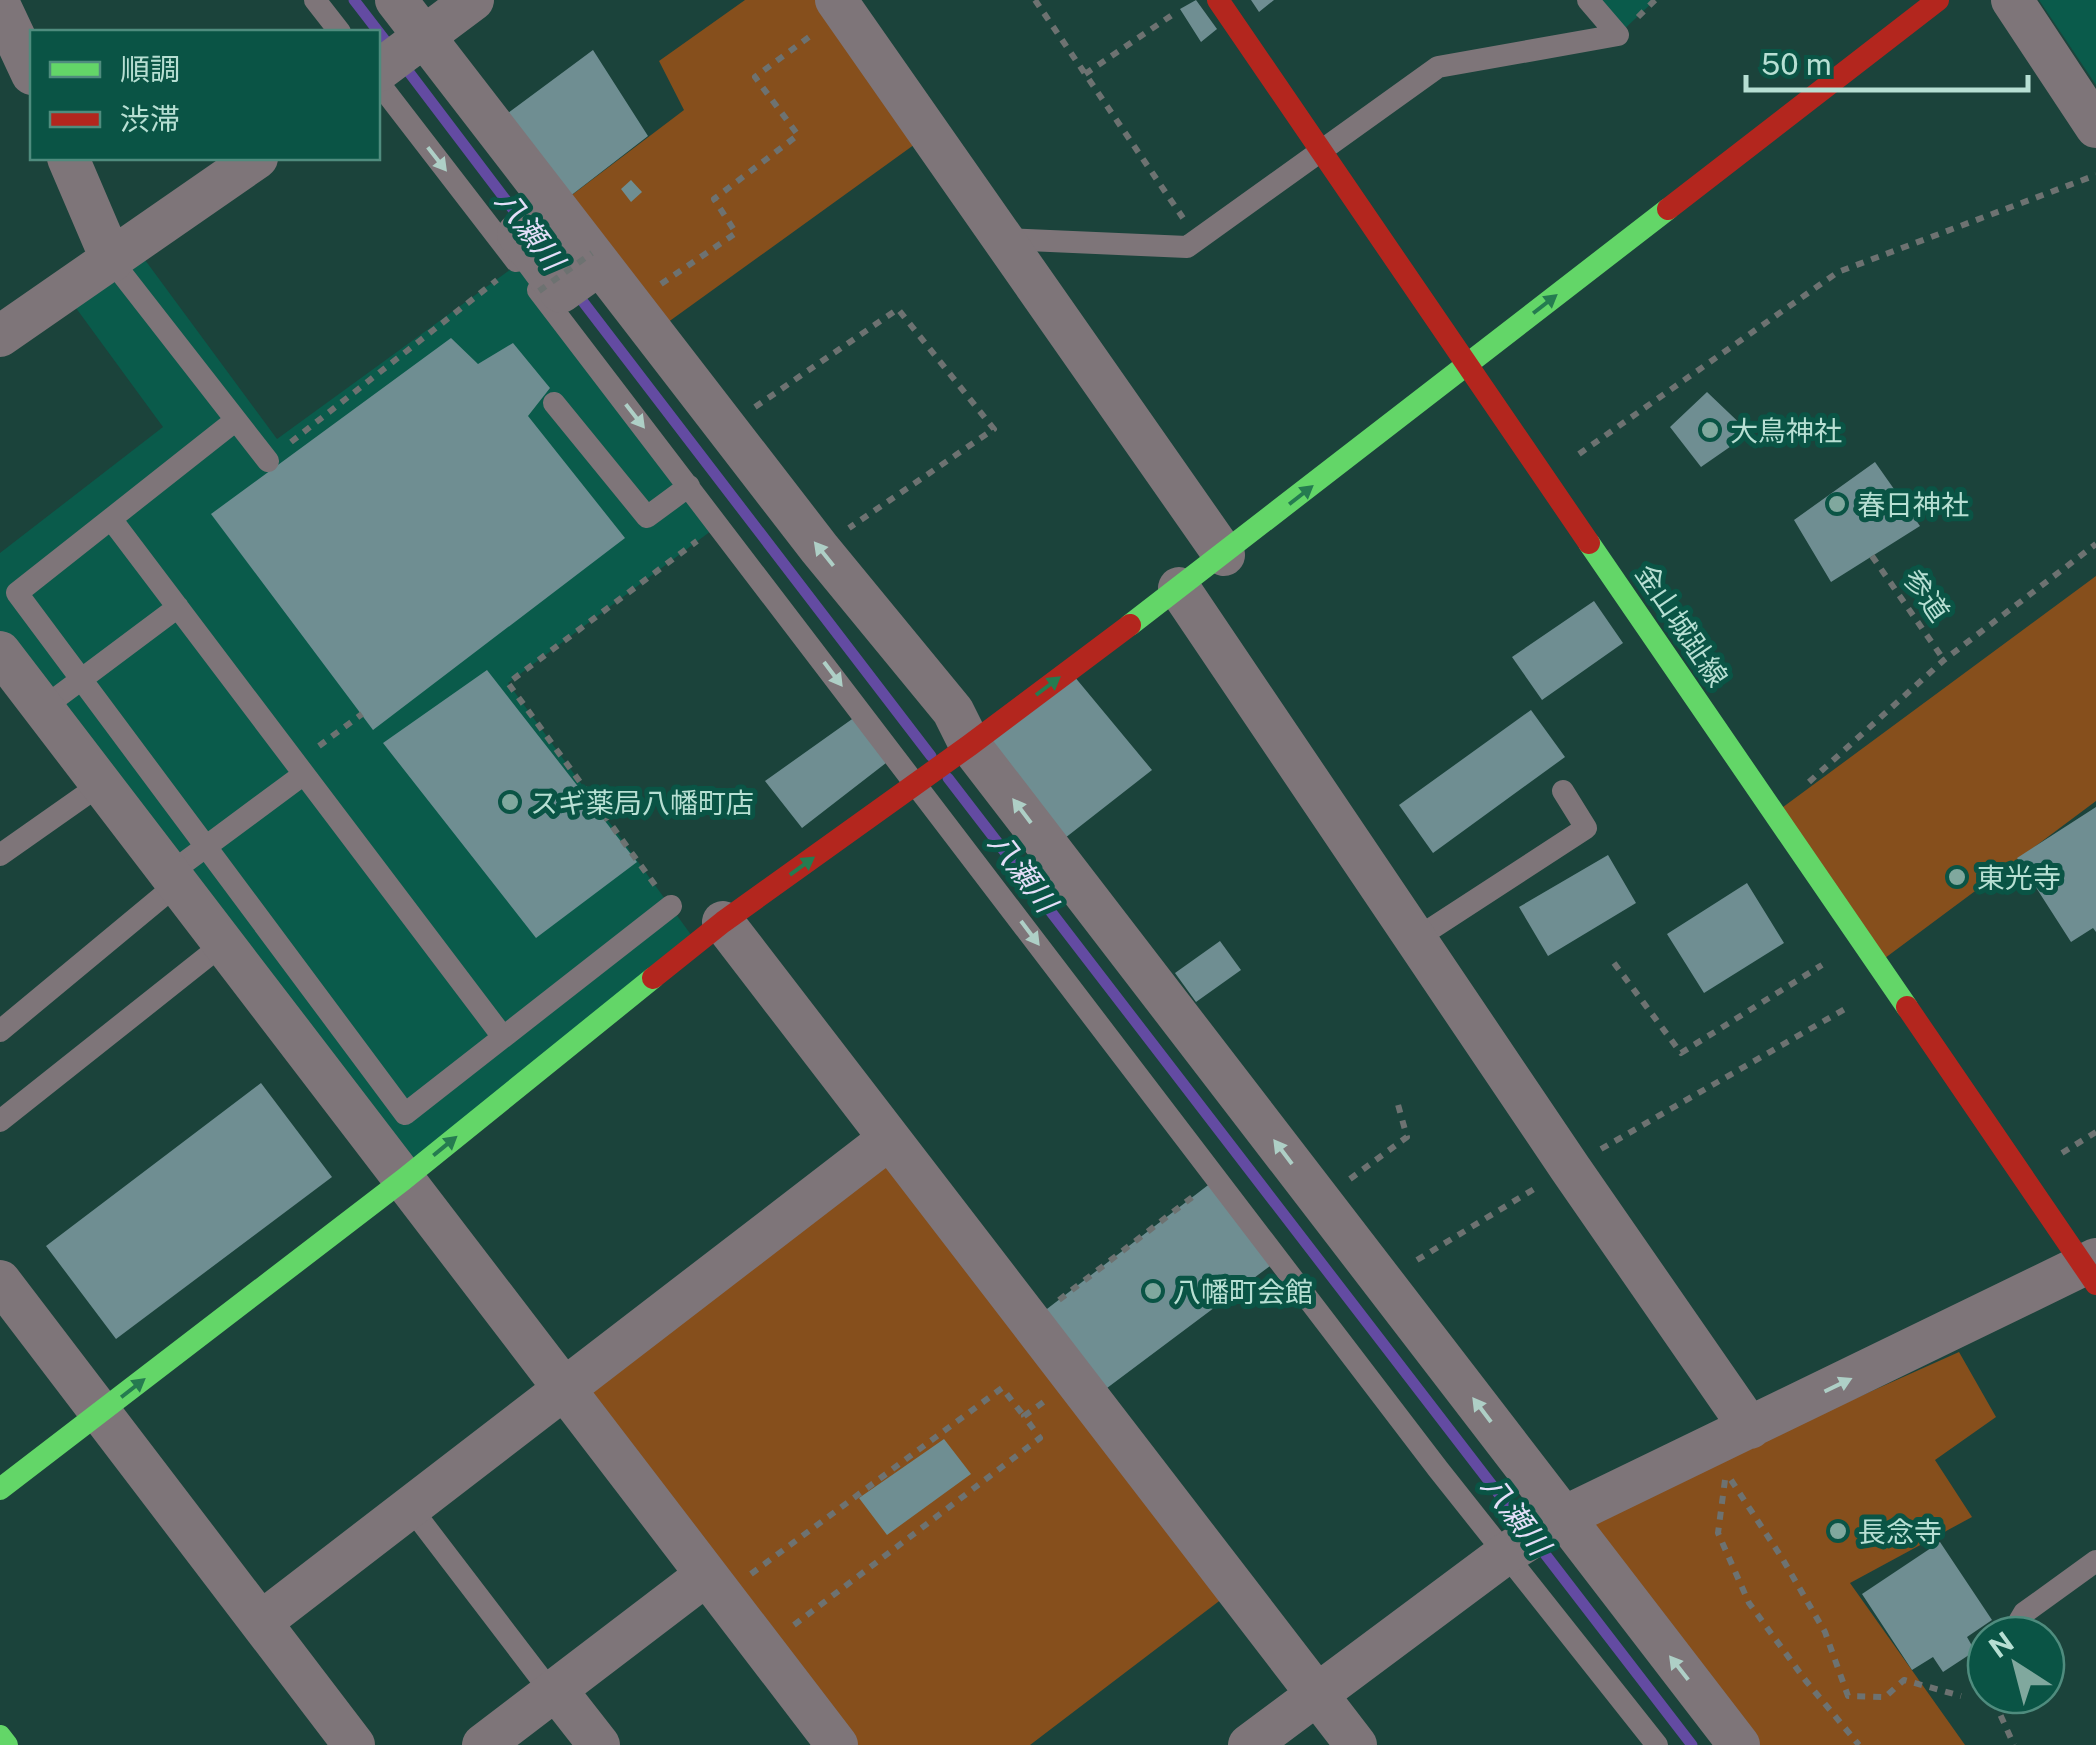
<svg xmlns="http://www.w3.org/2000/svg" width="2096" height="1745" font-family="'Public Sans','Noto Sans JP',sans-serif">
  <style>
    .built { fill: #0a5b4b }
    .green { fill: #864f1c }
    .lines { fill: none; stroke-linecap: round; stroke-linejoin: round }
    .stream { stroke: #634ba2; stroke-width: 11 }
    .building { fill: #6f8e92 }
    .path { stroke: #6d7271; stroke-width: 6; stroke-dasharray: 8 8; stroke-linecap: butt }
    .lane { stroke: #7e7579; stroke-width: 22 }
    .street { stroke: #7e7579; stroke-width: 42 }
    .fast { stroke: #63d668; stroke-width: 22 }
    .jam { stroke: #b3261e; stroke-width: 22 }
    .path-bridge { stroke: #6d7271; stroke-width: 6; stroke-dasharray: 8 8; stroke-linecap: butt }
    .oneway { fill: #aecfc6 }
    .oneway2 { fill: #257b50 }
    .poi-dot { fill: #80a89e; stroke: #0a5445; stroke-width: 4 }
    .labels { text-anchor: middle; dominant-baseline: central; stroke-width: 10; stroke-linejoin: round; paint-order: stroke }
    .poi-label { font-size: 28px; fill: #b7dfd3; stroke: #0a5445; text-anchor: start }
    .street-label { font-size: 28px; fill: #b7dfd3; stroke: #0a5445 }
    .water-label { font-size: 30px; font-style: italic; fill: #e3def8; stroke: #0a5445 }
  </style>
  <rect width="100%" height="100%" fill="#1b433b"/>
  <path class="built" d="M1588 0H1655L1618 35Z
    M2039 0H2096V85Z
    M134 245 277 439 518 264 719 525 508 683 697 943 403 1180 0 652V553L163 427 65 293Z"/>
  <path class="green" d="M745 0H836L929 134 653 333 556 207 684 110 659 61Z
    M2096 576V801L1877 964 1775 813Z
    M889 1139 1235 1589 1030 1745H836L564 1389Z
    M1959 1352 1996 1417 1935 1460 1972 1517 1850 1583 1965 1745H1760L1586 1519Z"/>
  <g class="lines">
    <path class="stream" d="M354 0 391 48
      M402 63 521 220
      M574 290 931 756
      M948 778 1692 1745"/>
  </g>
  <path class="building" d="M1196 0 1217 29 1201 42 1180 9Z
    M1251 0H1274L1259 12Z
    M593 50 648 136 556 207 492 125Z
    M631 180 642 192 631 202 621 189Z
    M451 338 478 364 513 343 550 388 528 416 625 538 373 730 211 514Z
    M1707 392 1750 433 1701 467 1670 427Z
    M1875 462 1920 526 1831 582 1794 520Z
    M1594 601 1623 643 1542 700 1512 657Z
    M487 670 637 862 536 938 383 743Z
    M1069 670 1152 770 1051 849 970 745Z
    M1531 710 1565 757 1433 853 1399 805Z
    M862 712 895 756 802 828 765 781Z
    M2096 807V932L2093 928 2071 942 2017 858Z
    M1608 855 1636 903 1548 956 1519 907Z
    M1747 883 1784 943 1704 993 1667 934Z
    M1220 941 1241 970 1196 1002 1175 973Z
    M261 1083 332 1177 116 1339 46 1246Z
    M1216 1179 1278 1260 1091 1400 1030 1322Z
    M944 1439 971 1474 887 1535 859 1498Z
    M1940 1542 1992 1620 1967 1637 1975 1651 1943 1672 1933 1657 1912 1670 1862 1594Z"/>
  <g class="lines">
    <path class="path" d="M1035 0 1183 218
      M1638 17 1655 0
      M1085 74 1175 13
      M661 284 736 233 714 199 798 135 755 77 813 34
      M755 407 898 309 994 429 849 528
      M291 442 497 280
      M1579 454 1838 272 2096 175
      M1872 556 1944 660
      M319 746 362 714
      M1809 782 1944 660 2096 544
      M655 885 508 683 697 541
      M1614 963 1681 1053 1822 965
      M1601 1149 1850 1006
      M2062 1153 2096 1132
      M1350 1179 1407 1137 1397 1101
      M1417 1260 1539 1186
      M1059 1300 1195 1195
      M1725 1480 1718 1533 1749 1603 1806 1681 1859 1745
      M1731 1480 1782 1558 1825 1632 1848 1696 1885 1697 1904 1680 1961 1696
      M751 1574 1002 1388 1024 1416
      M794 1625 1040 1438 1024 1416 1045 1401
      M1994 1701 2014 1745"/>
    <path class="lane" d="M315 0 340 32
      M378 82 516 261
      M1003 239 1187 247 1438 67 1618 35 1588 0
      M112 261 268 461
      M538 290 1438 1469 1657 1745
      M554 403 647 517 689 486
      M236 420 17 593 405 1114 671 906
      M111 519 503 1037
      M43 708 178 607
      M0 855 101 784
      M169 874 304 774
      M1417 938 1586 828 1563 791
      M0 1031 176 885
      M0 1121 223 944
      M410 1507 552 1693
      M2011 1635 2024 1613 2096 1561
      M1982 1674 1986 1671"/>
    <path class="street" d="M396 0 819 548 953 711 970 745 1739 1745
      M836 0 1224 555
      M2012 0 2096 127
      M0 6 32 74
      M378 71 473 0
      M68 158 112 261
      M549 210 593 269 561 292 518 234Z
      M0 336 257 158
      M1179 588 1570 1168 1750 1428
      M0 652 837 1745
      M723 922 1356 1745
      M0 1281 354 1745
      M261 1622 889 1139
      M556 1690 599 1745
      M483 1745 706 1575
      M1249 1745 1504 1555 1564 1517 2096 1259"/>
    <path class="fast" d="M1589 543 1907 1007
      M1130 625 1668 209
      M0 1489 403 1180 653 978
      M0 1736 7 1745"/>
    <path class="jam" d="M1218 0 1589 543
      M1668 209 1938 0
      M653 978 723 922 970 745 1130 625
      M1907 1007 2096 1284"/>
    <path class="path-bridge" d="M539 291 592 253"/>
  </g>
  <defs><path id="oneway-solid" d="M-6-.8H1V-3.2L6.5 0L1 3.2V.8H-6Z" transform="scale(2.5)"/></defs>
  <g class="oneway">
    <use href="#oneway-solid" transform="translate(437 159) rotate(52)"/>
    <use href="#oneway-solid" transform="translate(635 416) rotate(52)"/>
    <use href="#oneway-solid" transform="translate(824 554) rotate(-129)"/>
    <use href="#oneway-solid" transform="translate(833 674) rotate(53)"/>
    <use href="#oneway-solid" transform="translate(1022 811) rotate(-127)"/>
    <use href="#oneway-solid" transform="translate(1030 933) rotate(53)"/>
    <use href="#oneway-solid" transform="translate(1283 1152) rotate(-127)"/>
    <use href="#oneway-solid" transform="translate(1838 1385) rotate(-26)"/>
    <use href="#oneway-solid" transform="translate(1482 1410) rotate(-127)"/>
    <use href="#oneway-solid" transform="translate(1679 1668) rotate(-128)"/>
  </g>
  <g class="oneway2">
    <use href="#oneway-solid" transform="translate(1545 304) rotate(-38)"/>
    <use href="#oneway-solid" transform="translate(1301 495) rotate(-38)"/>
    <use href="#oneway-solid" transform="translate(1048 686) rotate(-37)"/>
    <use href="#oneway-solid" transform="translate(802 866) rotate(-36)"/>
    <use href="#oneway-solid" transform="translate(445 1146) rotate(-39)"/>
    <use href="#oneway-solid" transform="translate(133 1388) rotate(-38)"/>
  </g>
  <g class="poi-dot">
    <circle cx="1710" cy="430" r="10"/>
    <circle cx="1837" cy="504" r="10"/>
    <circle cx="510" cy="802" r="10"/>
    <circle cx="1957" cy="877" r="10"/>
    <circle cx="1153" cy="1291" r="10"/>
    <circle cx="1838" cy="1531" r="10"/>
  </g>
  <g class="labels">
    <g class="poi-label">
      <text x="1730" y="430">大鳥神社</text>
      <text x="1857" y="504">春日神社</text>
      <text x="530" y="802">スギ薬局八幡町店</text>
      <text x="1977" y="877">東光寺</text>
      <text x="1173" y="1291">八幡町会館</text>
      <text x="1858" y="1531">長念寺</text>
    </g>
    <g class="street-label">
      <text transform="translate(1927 595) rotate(55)">参道</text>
      <text transform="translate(1682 625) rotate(56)">金山城趾線</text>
    </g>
    <g class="water-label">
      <text transform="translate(530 230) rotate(53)">八瀬川</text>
      <text transform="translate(1023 872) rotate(53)">八瀬川</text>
      <text transform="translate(1516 1515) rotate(53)">八瀬川</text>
    </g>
  </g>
  <rect x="30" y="30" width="350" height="130" fill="#0a5445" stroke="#4f8c7e" stroke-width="2.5"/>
  <rect x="50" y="62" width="50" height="15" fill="#63d668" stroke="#4f8c7e" stroke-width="2.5"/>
  <text x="120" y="80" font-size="30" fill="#b7dfd3">順調</text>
  <rect x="50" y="112" width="50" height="15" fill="#b3261e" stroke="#4f8c7e" stroke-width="2.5"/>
  <text x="120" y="130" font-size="30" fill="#b7dfd3">渋滞</text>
  <g transform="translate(2016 1665) rotate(324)"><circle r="48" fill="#0a5445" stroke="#4f8c7e" stroke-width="2.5"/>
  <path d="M0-8L18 38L0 25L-18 38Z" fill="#80a89e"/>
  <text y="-15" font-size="28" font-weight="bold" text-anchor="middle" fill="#b7dfd3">N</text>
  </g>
  <path d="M1746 75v15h282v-15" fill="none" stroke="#b7dfd3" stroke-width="5"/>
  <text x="1761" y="75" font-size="30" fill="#b7dfd3" stroke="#0a5445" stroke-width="8" paint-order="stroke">50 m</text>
</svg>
